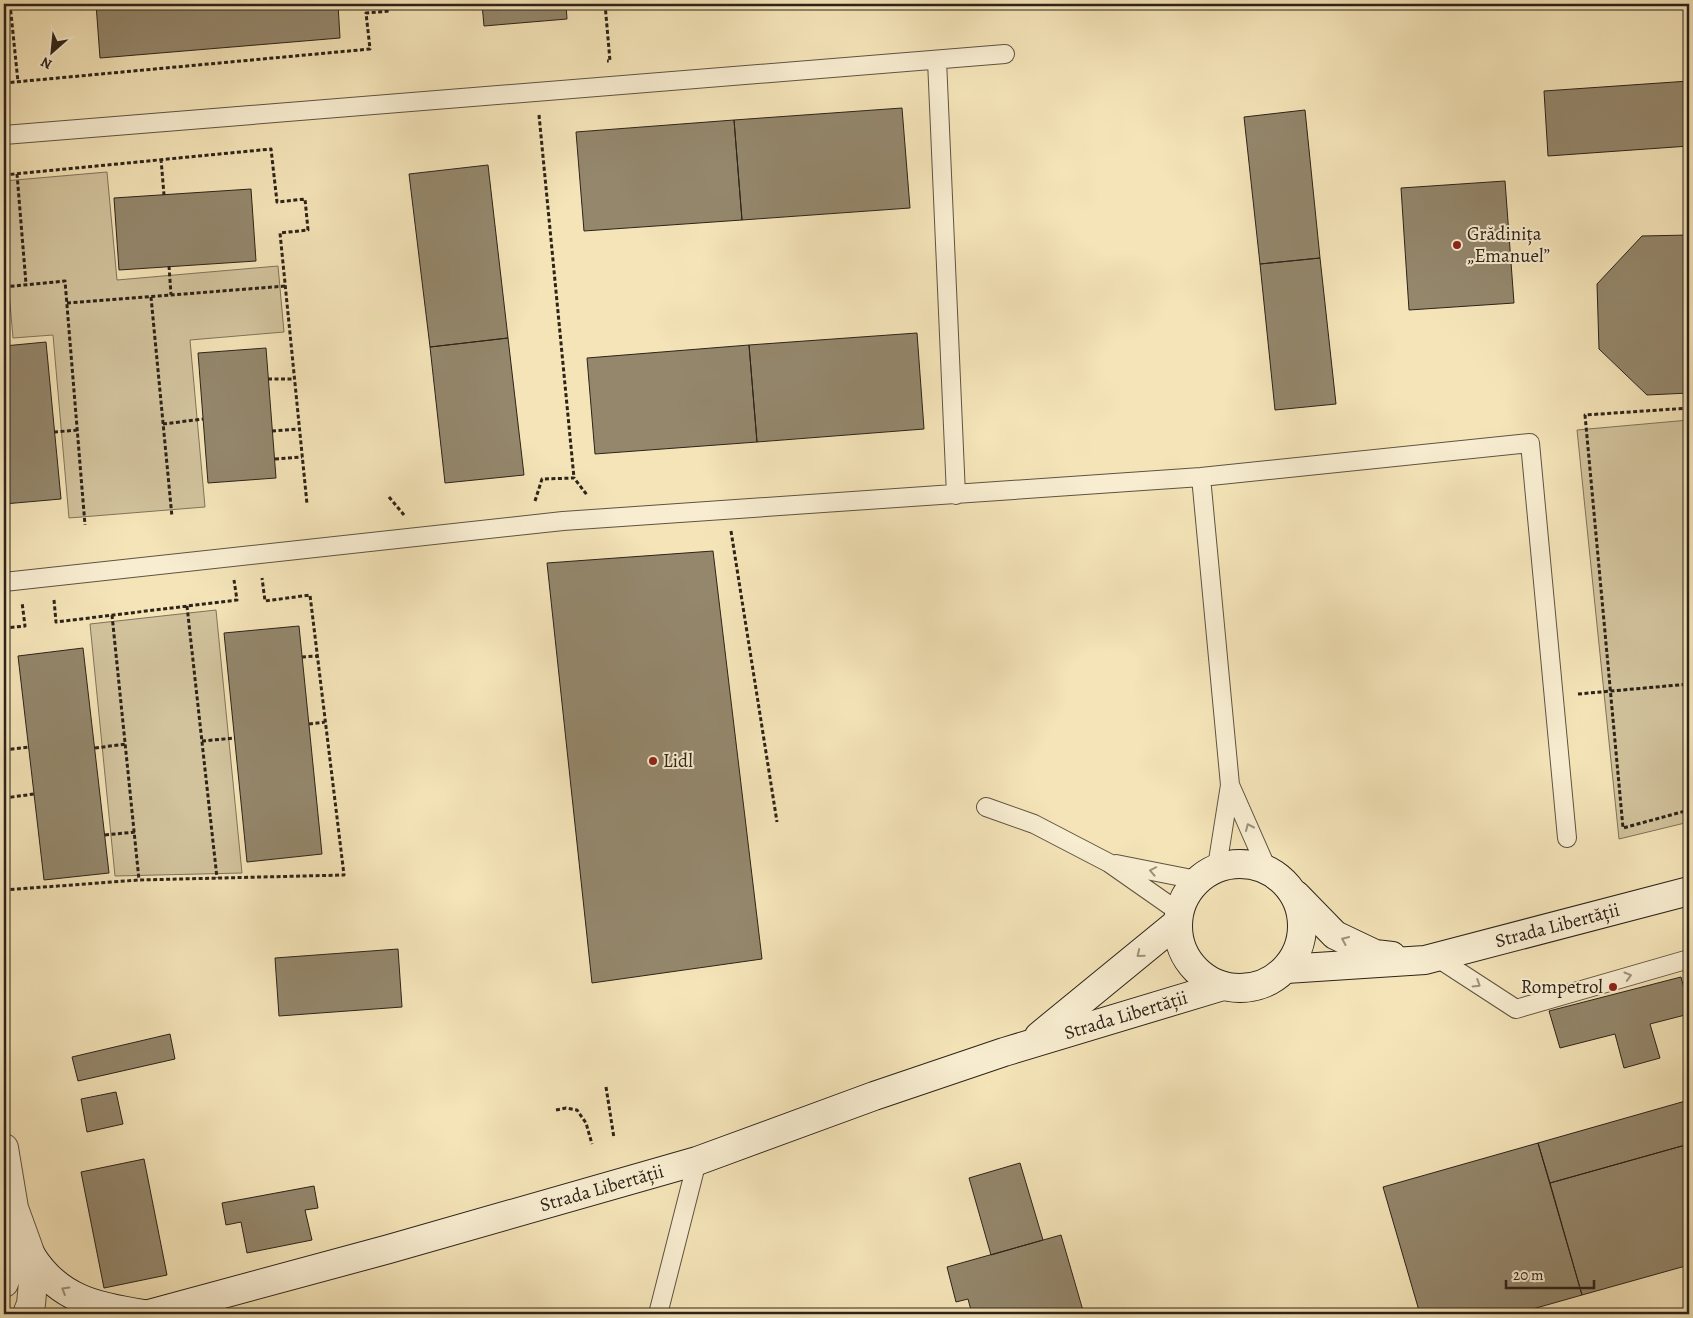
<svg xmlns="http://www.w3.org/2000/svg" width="1693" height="1318" font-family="Alegreya,serif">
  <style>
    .green { fill: #d2c39d; stroke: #80735b }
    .building { fill: #94876c; stroke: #2d2319 }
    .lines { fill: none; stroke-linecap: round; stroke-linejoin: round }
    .service-casing { stroke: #5f5341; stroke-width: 20 }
    .tertiary-casing { stroke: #5f5341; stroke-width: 30 }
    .secondary-casing { stroke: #2d2319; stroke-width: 30 }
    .path { stroke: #2d2319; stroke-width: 3; stroke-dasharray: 4 2.5; stroke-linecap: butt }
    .service { stroke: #f8edd1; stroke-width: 18 }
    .tertiary { stroke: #f8edd1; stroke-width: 28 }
    .secondary { stroke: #f8edd1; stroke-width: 28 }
    .oneway { stroke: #9d927e }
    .poi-dot { fill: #8f2418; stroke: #f8edd1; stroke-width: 2 }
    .labels { text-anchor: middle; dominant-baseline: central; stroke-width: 4; stroke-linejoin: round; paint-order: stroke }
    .poi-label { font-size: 19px; fill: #2d2319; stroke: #f8edd1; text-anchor: start }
    .street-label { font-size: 19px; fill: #2d2319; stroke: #f8edd1 }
  </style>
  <rect width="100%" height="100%" fill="#f4e4b8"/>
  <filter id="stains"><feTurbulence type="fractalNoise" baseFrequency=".004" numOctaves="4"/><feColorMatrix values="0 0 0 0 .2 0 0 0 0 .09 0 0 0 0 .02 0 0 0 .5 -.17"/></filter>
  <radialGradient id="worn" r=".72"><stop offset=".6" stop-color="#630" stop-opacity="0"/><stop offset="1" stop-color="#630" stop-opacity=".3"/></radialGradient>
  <path class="green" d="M107 172 117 280 278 266 284 332 190 340 205 507 69 518 53 335 13 338 4 234V181Z
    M1689 420V822L1619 839 1577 430Z
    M216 610 242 873 115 876 90 624Z"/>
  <path class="building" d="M96 4H338L340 38 100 58Z
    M482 4H566L567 19 484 26Z
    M1689 81V146L1548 156 1544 91Z
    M902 108 910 208 742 220 734 120Z
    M1305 110 1320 258 1260 264 1244 117Z
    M734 120 742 220 584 231 576 132Z
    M488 165 508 338 430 347 409 174Z
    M1505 181 1514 303 1409 310 1401 188Z
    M251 189 256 261 119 270 114 198Z
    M1689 235V393L1647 395 1599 349 1597 284 1642 236Z
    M1320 258 1336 404 1275 410 1260 264Z
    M4 303 8 346H4Z
    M917 333 924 429 757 442 749 345Z
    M508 338 524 475 445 483 430 347Z
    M46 342 61 499 4 504V346Z
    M749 345 757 442 595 454 587 358Z
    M266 348 276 478 208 483 198 353Z
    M713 551 762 959 592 983 547 563Z
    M299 626 322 854 247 862 224 633Z
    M83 648 109 873 44 880 18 656Z
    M398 949 402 1007 279 1016 275 958Z
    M1681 977 1689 1008V1014L1650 1024 1660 1058 1624 1068 1615 1034 1560 1048 1549 1011Z
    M170 1034 175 1059 78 1081 72 1057Z
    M116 1092 123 1124 87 1132 81 1099Z
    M1689 1100V1144L1550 1183 1538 1143Z
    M1538 1143 1582 1295 1515 1314H1420L1383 1187Z
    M1689 1144V1265L1582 1295 1550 1183Z
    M144 1159 167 1275 104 1288 81 1172Z
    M1020 1163 1043 1240 991 1255 969 1178Z
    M314 1186 318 1208 305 1210 312 1240 247 1253 241 1222 226 1225 222 1203Z
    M1061 1235 1084 1314H972L968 1299 956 1302 947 1267Z"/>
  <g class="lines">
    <g class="service-casing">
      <path id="service" d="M937 60 956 495
        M4 135 1005 54
        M1201 477 1230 785 1217 867
        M4 582 563 521 1201 477 1530 443 1567 838
        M1230 785 1267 869
        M986 807 1034 824 1109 863 1179 912
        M1116 864 1197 880
        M1436 957 1516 1009 1689 959
        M658 1314 697 1161"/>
    </g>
    <g class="tertiary-casing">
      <path id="tertiary" d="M4 1148 14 1208 31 1255 33 1282 31 1304 27 1314
        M4 1283 9 1270 14 1216"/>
    </g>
    <g class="secondary-casing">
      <g id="secondary">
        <circle cx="1240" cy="926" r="62"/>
        <path d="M1296 895 1335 935 1375 954 1392 956"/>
        <path id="s1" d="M1286 969 1425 960 1689 891"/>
        <path d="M1039 1036 1177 923"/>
        <path d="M31 1255C58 1299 97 1307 144 1314"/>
        <path id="s2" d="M149 1314 389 1249 697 1161 874 1096 1004 1052 1223 986"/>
      </g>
    </g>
    <path class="path" d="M10 4 18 82
      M605 4 610 61H607
      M4 83 370 49 366 13 390 11V4
      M539 115 574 478
      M161 159 164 195
      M17 174 26 284
      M4 175 271 149 277 202 305 199 308 230 280 233 307 504
      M169 266 171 295
      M4 287 65 281 85 525
      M151 297 172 517
      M67 303 286 286
      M268 379H294
      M1689 408 1585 415 1623 828 1689 810
      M163 424 203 419
      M272 431 299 429
      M54 432 78 430
      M275 459 302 457
      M389 497 404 515
      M535 501 542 479 574 478 587 495
      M731 531 777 822
      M54 600 56 622 237 600 234 580
      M187 606 217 878
      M112 615 139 880
      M4 628 25 626 22 602
      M302 657 317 656
      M1578 694 1689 684
      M309 724 325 722
      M202 741 235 738
      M95 748 126 744
      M4 750 29 747
      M4 798 34 794
      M105 835 135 832
      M4 890 139 880 344 875 310 595 265 601 262 578
      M606 1087 614 1138
      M556 1110 566 1108 577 1110 586 1123 592 1144"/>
    <use href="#service" class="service"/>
    <use href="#tertiary" class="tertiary"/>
    <use href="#secondary" class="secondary"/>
  </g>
  <defs><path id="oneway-chevron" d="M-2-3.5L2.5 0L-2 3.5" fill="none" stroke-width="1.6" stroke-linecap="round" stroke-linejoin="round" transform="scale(1.25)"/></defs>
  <g class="oneway">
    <use href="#oneway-chevron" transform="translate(1249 827) rotate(-114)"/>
    <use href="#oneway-chevron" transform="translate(1153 871) rotate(-169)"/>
    <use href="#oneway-chevron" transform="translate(1345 940) rotate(-156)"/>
    <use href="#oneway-chevron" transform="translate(1140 954) rotate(141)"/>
    <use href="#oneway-chevron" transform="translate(1628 976) rotate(-16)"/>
    <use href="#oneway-chevron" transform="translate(1477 984) rotate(32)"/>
    <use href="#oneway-chevron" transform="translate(65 1290) rotate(-149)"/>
  </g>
  <g class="poi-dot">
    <circle cx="1457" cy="245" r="5"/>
    <circle cx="653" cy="761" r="5"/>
    <circle cx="1613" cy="987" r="5"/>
  </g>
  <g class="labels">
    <g class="poi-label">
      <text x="1467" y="234">Grădinița<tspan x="1467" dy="22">„Emanuel”</tspan></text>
      <text x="663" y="761">Lidl</text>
      <text x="1603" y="987" text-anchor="end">Rompetrol</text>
    </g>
    <g class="street-label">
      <text stroke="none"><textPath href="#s1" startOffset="276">Strada Libertății</textPath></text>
      <text stroke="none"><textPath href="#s2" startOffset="1022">Strada Libertății</textPath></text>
      <text stroke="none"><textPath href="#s2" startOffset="470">Strada Libertății</textPath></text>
    </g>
  </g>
  <rect width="1693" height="1318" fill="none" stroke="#f4e4b8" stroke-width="20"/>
  <rect x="5" y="5" width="1683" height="1308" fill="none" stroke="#2d2319" stroke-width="2.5"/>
  <rect x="10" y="10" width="1673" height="1298" fill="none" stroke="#2d2319"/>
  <g transform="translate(52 52) rotate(207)" stroke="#f8edd1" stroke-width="4" paint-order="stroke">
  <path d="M0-4L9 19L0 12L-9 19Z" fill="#2d2319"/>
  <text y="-8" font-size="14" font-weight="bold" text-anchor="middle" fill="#2d2319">N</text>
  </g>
  <path d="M1506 1280v8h88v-8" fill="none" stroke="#2d2319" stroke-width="2.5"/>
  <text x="1513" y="1280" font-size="15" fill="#2d2319" stroke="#f8edd1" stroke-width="4" paint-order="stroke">20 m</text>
  <rect width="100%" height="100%" filter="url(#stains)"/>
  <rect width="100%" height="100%" fill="url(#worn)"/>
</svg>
